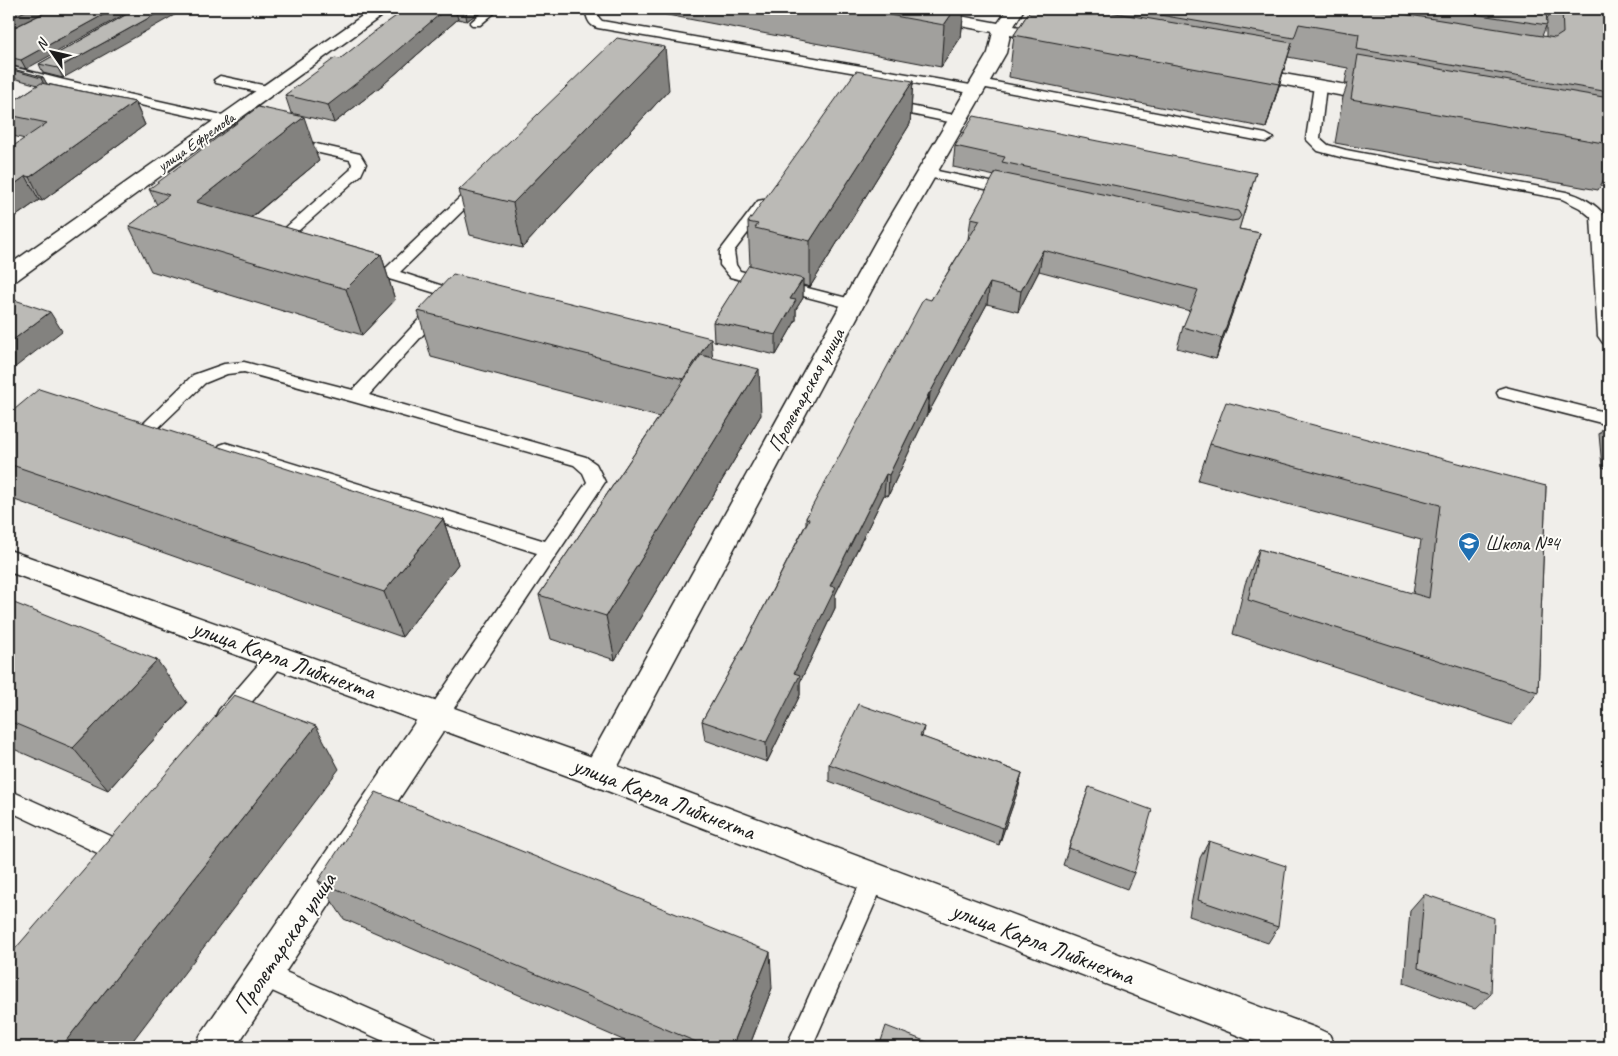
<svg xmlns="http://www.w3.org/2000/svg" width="1618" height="1056" font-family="Caveat,sans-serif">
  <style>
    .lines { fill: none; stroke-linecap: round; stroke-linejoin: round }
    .lane-casing { stroke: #1c1c1c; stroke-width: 3 }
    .street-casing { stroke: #1c1c1c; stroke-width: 3 }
    .secondary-casing { stroke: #1c1c1c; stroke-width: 3 }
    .lane { fill: #fdfcf7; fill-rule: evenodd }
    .street { fill: #fdfcf7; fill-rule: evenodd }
    .secondary { fill: #fdfcf7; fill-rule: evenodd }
    .wall { fill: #a1a09d; stroke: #1c1c1c; fill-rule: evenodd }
    .shaded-wall { fill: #83827f; stroke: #1c1c1c }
    .building { fill: #bbbab6; stroke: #1c1c1c }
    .labels { text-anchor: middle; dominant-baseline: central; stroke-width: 4; stroke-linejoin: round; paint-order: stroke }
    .far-street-label { font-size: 16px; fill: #1c1c1c; stroke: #fdfcf7 }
    .street-label { font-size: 20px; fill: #1c1c1c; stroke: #fdfcf7 }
    .poi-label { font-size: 20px; fill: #1c1c1c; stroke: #fdfcf7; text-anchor: start }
    .near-street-label { font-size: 24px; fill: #1c1c1c; stroke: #fdfcf7 }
  </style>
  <rect width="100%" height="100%" fill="#f0eeea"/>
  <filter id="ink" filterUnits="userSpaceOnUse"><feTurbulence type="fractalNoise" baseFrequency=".02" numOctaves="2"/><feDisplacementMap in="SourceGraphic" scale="10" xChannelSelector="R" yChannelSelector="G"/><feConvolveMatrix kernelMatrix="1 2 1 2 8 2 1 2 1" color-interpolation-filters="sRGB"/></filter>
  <g filter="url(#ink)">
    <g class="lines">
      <g class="lane-casing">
        <path id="lane" d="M486 9H499L480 25H472L470 23 472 21Z
          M589 9H601L598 13 599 18 602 21 976 86 982 90 976 94 598 28C590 26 587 20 586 12Z
          M9 66 64 80 227 116 234 120 227 124 63 88 9 74Z
          M220 76 272 87 274 90 268 94 216 83 214 80Z
          M980 79 1266 134 1273 138 1266 142 976 86 974 83Z
          M1320 82 1326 86 1320 138 1328 145 1346 150 1566 192C1580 195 1596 204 1605 216L1609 271V344L1603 343 1598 336 1591 217 1580 208 1562 199 1344 158 1318 151 1306 139 1314 86Z
          M886 101 959 116 966 120 959 124 881 108 880 105Z
          M290 138 360 154 366 164 361 175 298 231 295 241 301 250 299 253C289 256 285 250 280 242L284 229 350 170 352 164 350 160 285 145 283 142 285 139Z
          M928 169 1014 187 1021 191 1014 195 923 176 921 173 923 170Z
          M480 182 487 186 485 189 400 272 452 289 455 292 454 300 369 395 586 457 596 464 605 482 446 720 438 723 430 720 427 714 430 708 537 553 220 453 217 449 220 445 226 443 545 541 587 482 583 473 574 465 354 402 244 372 227 374 205 383 156 430 150 432 144 430 141 426 193 375 224 364 244 362 353 390 438 299 439 294 359 270 356 267 359 264 364 262 386 268 475 183Z
          M763 200 768 201 770 204 734 251 736 265 740 271 859 301 861 304 859 307 853 309 730 277 720 265V251L758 201Z
          M1505 387 1609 413V425L1499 397 1497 393 1499 389Z
          M277 649 284 651 287 657 284 663 235 722 227 725 219 722 216 716 219 710 270 651Z
          M9 790 122 841 126 849 122 857 114 860 106 857 9 811Z
          M874 867 882 870 886 878 812 1047H786L866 870Z
          M263 962 435 1038 439 1047H397L254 983 251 974 254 965Z"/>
      </g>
      <g class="street-casing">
        <path id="street" d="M888 9H922L998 23 1008 9H1024L1014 26 1026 28 1029 32 1026 36 1020 37 1010 35 1006 53 899 239 609 783 598 787 587 783 582 773 587 763 877 239 988 53 993 32 896 14 890 13Z
          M1244 67 1381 91 1388 93 1390 97 1388 101 1381 103 1238 76 1235 72 1238 68Z
          M438 701 449 705 454 714 449 723 236 1047H195L201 1034 427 705Z"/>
      </g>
      <g class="secondary-casing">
        <path id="secondary" d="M372 9H391L17 280 9 282V265Z
          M9 550 609 763 1316 1028 1329 1034 1335 1047H1268L587 783 9 572Z"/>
      </g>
      <use href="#lane" class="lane"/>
      <use href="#street" class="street"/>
      <use href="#secondary" class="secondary"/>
    </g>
    <path class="wall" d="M136 9 63 78 43 73 39 64Z
      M406 9H483L467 21 458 19 385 83 334 123 291 113 285 95 340 59Z
      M636 9H964L961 37 941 67Z
      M1031 9H1546V21L1552 9H1609V95L1608 98H1609V170L1598 190 1335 143 1343 97 1348 83H1345L1348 68 1288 57 1266 128 1009 77 1014 35ZM1546 26V37L1542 36Z
      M9 30 26 69 9 65Z
      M9 68 43 77 47 84 135 102 145 125 42 201 39 200 9 221 25 139 9 135V104L38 85 9 77Z
      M913 81 910 124 810 287 803 285V298L796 309V320L776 355 714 341 713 322 750 265 748 222Z
      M669 90 522 248 470 235 459 190Z
      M955 146 1256 173 1239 229 1260 233 1216 359 1177 348 1183 327 1190 311 1039 271 1018 312 987 304 928 414H927L888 496 884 495 835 595V608L800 682V695L767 762 705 740 702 721 747 640 806 524V518L931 300 968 239 971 218 995 176 953 167Z
      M319 161 251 218 381 254 395 300 362 335 151 271 129 226 157 205 149 189Z
      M418 311 713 358 761 415 615 660 551 639 539 595 659 417 431 357Z
      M1609 419V469L1602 467 1599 434Z
      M1210 444 1546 486 1538 692 1512 725 1233 634 1245 584 1259 549 1413 594 1421 540 1198 480Z
      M9 464 443 519 458 564 402 637 9 498Z
      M9 601 187 703 108 790 9 747Z
      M924 727 922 737 1022 773 1018 790 999 845 829 781V764Z
      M1089 787 1134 873 1127 889 1063 865Z
      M1209 841 1278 927 1268 943 1189 916 1200 858Z
      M318 881 772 988 749 1047H639L344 919Z
      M1424 894 1491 994 1475 1009 1404 983 1410 910Z"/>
    <path class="shaded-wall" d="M29 9H51L9 30V19Z
      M114 9H134L26 69 21 60Z
      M165 9H185L63 78 58 68Z
      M446 9H455L458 19 385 83 334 123 328 105Z
      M465 9H483L467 21Z
      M955 9H964L961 37 941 67 944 25Z
      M1292 43 1279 86 1266 128 1279 84Z
      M665 47 669 90 522 248 513 203Z
      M43 77 48 86 45 87 41 78Z
      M913 81 910 124 810 287V241Z
      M135 102 145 125 42 201 30 177Z
      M304 117 319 161 215 247 196 202Z
      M26 176 39 200 9 221V188Z
      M1260 233 1253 254 1216 359 1222 338Z
      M1043 250 1039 271 1018 312 1021 291Z
      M381 254 395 300 362 335 346 289Z
      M803 279V298L796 309V320L776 355V335L790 299Z
      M990 283 987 304 928 414 930 393Z
      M50 312 62 331 9 372V343Z
      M711 338 715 384 687 425 683 379Z
      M759 369 761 415 615 660 606 616Z
      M929 393 927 414 888 496 889 475Z
      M886 474 884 495 835 595V608L800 682V695L767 762 766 743 830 586Z
      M443 519 458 564 402 637 384 592Z
      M157 660 187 703 108 790 73 748Z
      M316 726 339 769 128 1047H61Z
      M1022 773 1018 790 999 845 1003 828Z
      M770 952 772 988 749 1047H732Z"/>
    <path class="building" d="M9 9H29L9 19Z
      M52 9H114L21 60 9 57V30Z
      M136 9H165L58 68 39 64Z
      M406 9H446L380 65 328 105 285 95 335 58 340 59 375 31Z
      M856 9H955L944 25Z
      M1031 9H1092L1292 43 1279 84 1014 35Z
      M1125 9H1371L1555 38 1563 33 1562 9H1609V92L1357 49 1359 34 1299 24 1294 38Z
      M1440 9H1546L1547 25Z
      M617 38 665 47 513 203 459 190Z
      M1358 55 1609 98V144L1351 99Z
      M9 68 43 77 41 78 9 69Z
      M856 71 913 81 810 241 755 228 758 224 748 222Z
      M41 83 135 102 30 177 26 176 9 188V149L47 123 9 115V104Z
      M258 107 304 117 196 202 381 254 346 289 129 226 169 195 149 189Z
      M974 116 1256 173 1239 229 1260 233 1222 338 1183 327 1198 290 1043 250 1021 291 990 283 930 393H929L889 475 886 474 830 586 836 587 794 673 800 675 766 743 702 721 747 640 809 519 806 518 924 298 931 300 980 220 971 218 996 172 1232 221 1238 220 1241 216 1238 211 1002 162 1005 157 955 146Z
      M749 265 803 279 790 299 796 300 776 335 713 322Z
      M453 274 711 338 683 379 418 311Z
      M9 298 50 312 9 343Z
      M701 355 759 369 606 616 539 595Z
      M39 389 443 519 384 592 9 464V414Z
      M1226 402 1546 486 1538 692 1248 600 1259 549 1429 598 1440 505 1210 444Z
      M9 601 157 660 73 748 9 721Z
      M234 695 316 726 61 1047H9V956Z
      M858 704 924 727 920 736 1022 773 1003 828 829 764Z
      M1089 787 1152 810 1134 873 1069 848Z
      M376 792 770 952 732 1047H708L318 881Z
      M1209 841 1286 866 1278 927 1198 900Z
      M1424 894 1494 918 1491 994 1418 968Z
      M886 1026 940 1047H879Z"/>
  </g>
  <defs>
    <g id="school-pin" transform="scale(1.125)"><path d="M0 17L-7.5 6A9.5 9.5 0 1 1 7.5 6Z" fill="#1f6fb2" stroke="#fdfcf7"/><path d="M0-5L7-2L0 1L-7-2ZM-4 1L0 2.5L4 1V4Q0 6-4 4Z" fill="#fff"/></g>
  </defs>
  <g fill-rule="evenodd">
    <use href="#school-pin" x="1469" y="543"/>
  </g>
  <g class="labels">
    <g class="far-street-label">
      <text transform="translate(196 142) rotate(-35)">улица Ефремова</text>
    </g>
    <g class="street-label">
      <text transform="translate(806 390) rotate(-61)">Пролетарская улица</text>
    </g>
    <g class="poi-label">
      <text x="1485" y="543">Школа №4</text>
    </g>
    <g class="near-street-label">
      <text transform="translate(284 659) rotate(20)">улица Карла Либкнехта</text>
      <text transform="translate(664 798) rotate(21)">улица Карла Либкнехта</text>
      <text transform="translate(284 943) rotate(-56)">Пролетарская улица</text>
      <text transform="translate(1043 943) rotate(21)">улица Карла Либкнехта</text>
    </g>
  </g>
  <rect width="1618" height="1056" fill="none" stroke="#fdfcf7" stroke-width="30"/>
  <rect x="15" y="15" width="1588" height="1026" fill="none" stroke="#1c1c1c" stroke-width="2" filter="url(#ink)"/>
  <g transform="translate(52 52) rotate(304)" stroke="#fdfcf7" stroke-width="4" paint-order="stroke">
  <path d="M0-4L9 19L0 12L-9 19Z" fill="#1c1c1c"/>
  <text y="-8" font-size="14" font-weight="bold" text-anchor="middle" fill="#1c1c1c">N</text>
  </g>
</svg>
